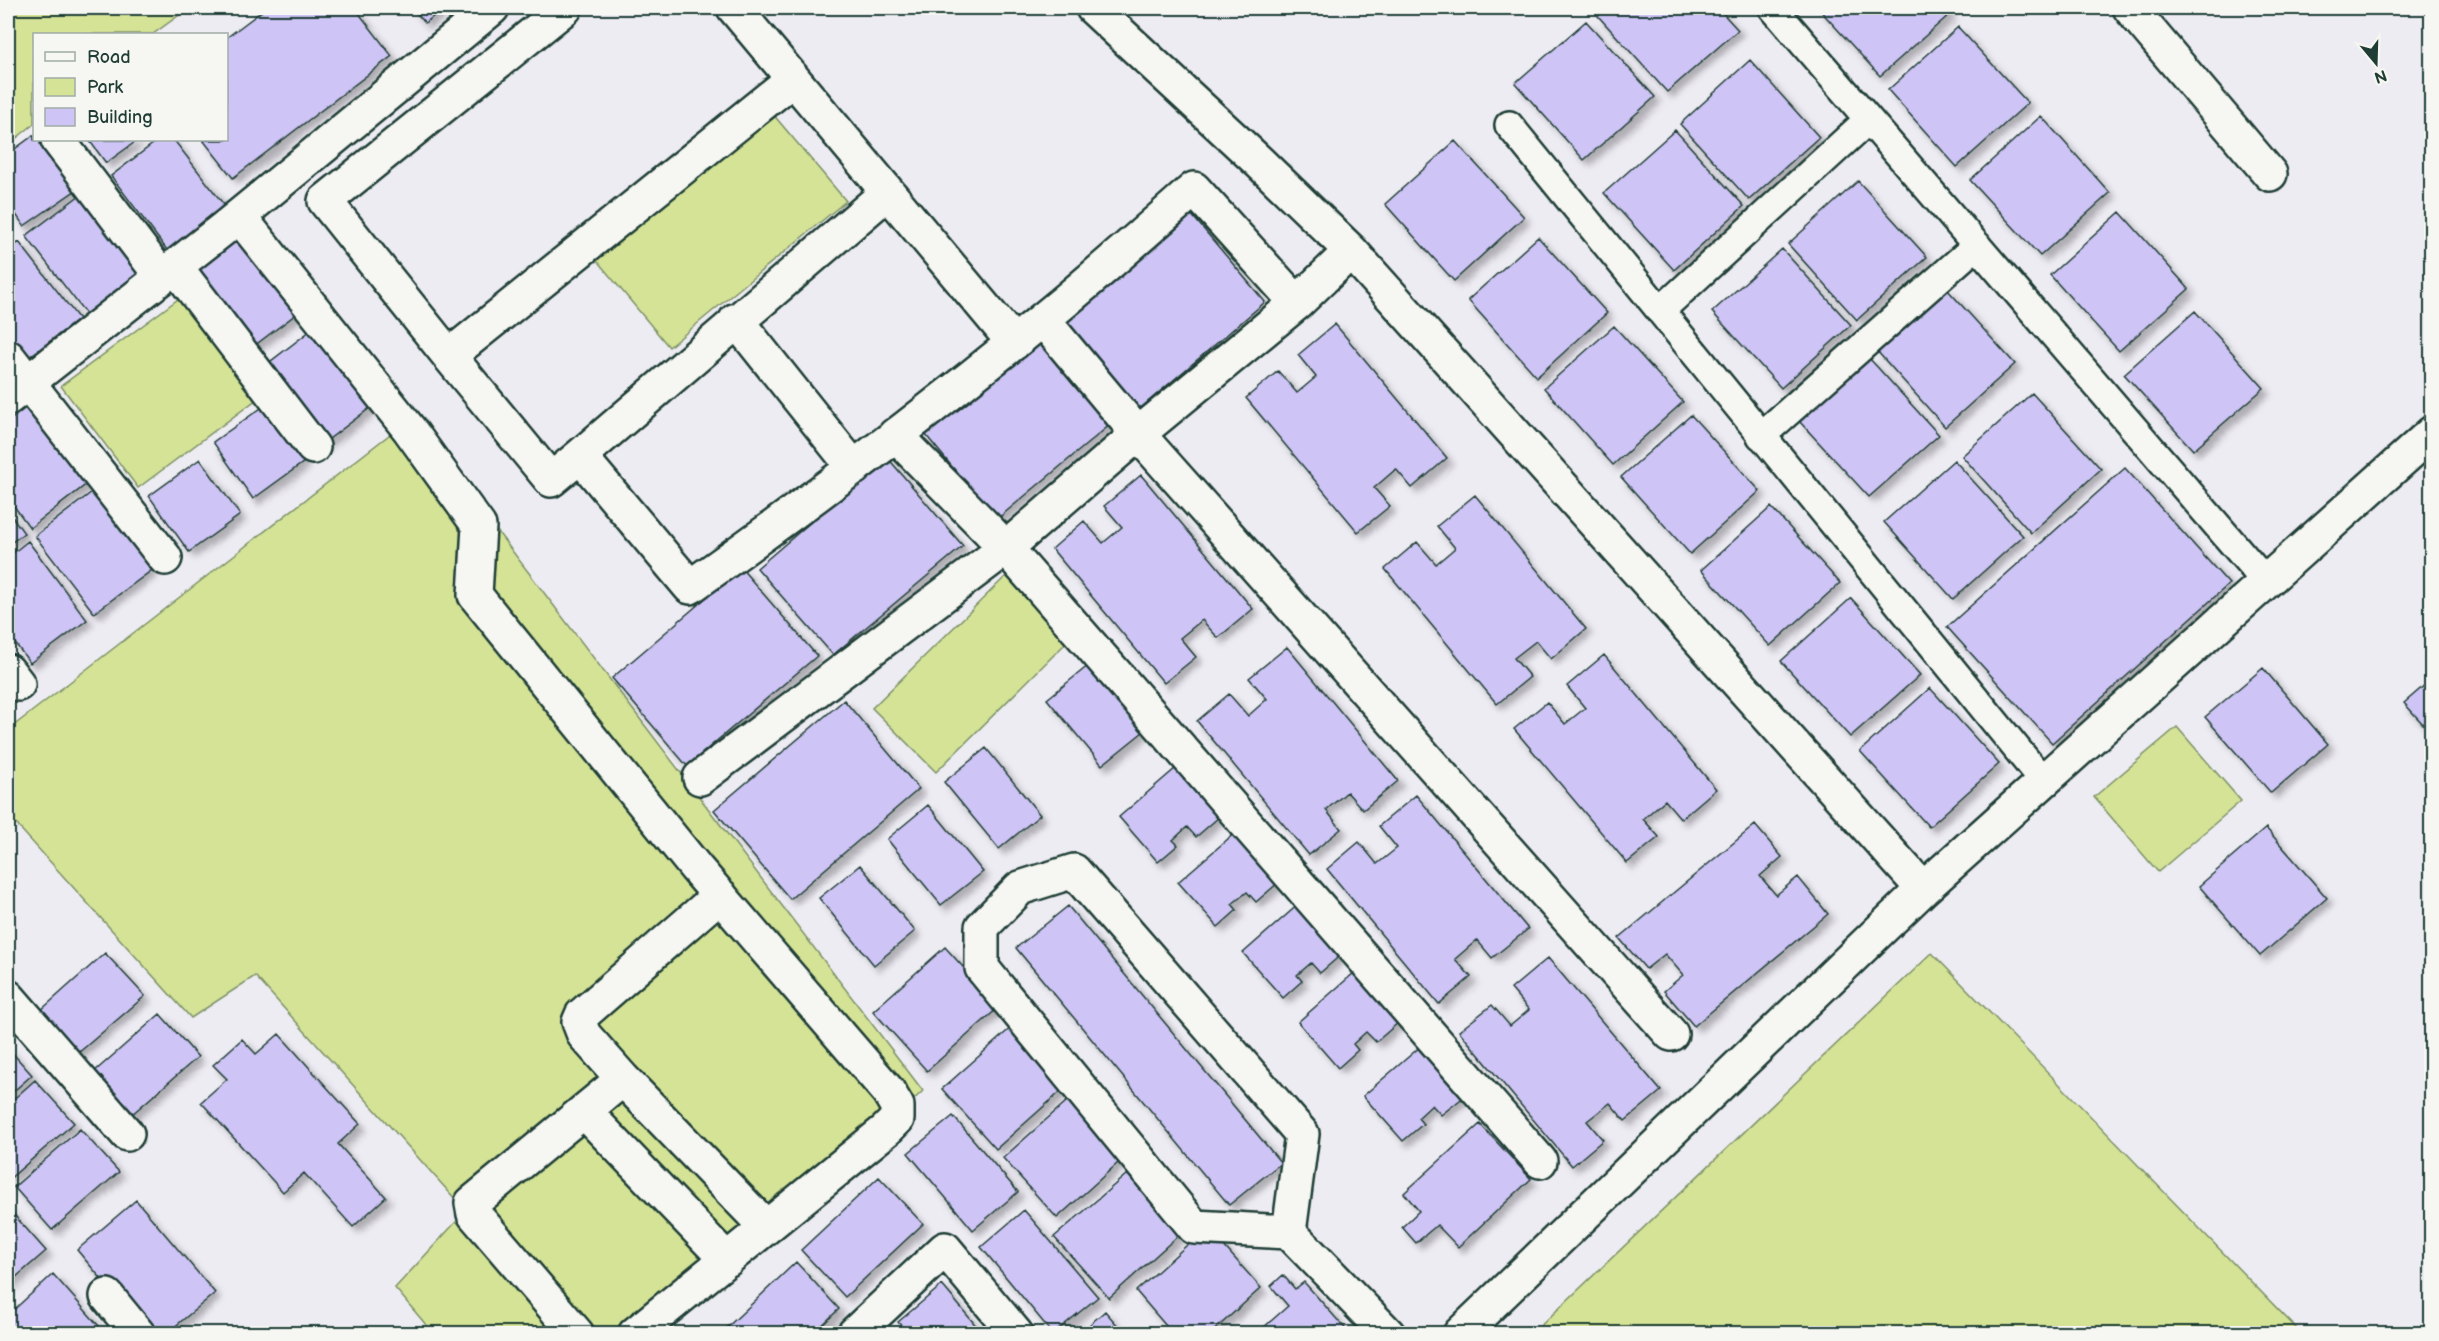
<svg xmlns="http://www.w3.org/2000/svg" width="2439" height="1341" font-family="'Balsamiq Sans',sans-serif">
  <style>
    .green { fill: #d5e397; stroke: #7a9066; stroke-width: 1.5 }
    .building { fill: #cec4f6; stroke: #1f3d34; stroke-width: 1.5; filter: url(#shadow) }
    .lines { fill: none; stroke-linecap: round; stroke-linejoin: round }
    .service-casing { stroke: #1f3d34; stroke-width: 32 }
    .minor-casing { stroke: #1f3d34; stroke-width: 38 }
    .service { stroke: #f6f6f2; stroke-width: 27 }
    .minor { stroke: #f6f6f2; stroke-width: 33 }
  </style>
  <defs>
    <filter id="shadow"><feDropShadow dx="5.5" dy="5.5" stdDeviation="3" flood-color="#0004"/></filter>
  </defs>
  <rect width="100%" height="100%" fill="#eeecf3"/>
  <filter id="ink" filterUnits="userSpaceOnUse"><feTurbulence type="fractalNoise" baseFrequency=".0167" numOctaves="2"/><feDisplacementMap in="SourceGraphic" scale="12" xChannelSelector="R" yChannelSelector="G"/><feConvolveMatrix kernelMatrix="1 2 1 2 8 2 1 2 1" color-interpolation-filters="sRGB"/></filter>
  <g filter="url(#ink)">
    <path class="green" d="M8 8H189L153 34H34V124L8 145Z
      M761 100 846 201 669 347 584 245Z
      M185 294 261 396 138 488 61 386Z
      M411 418 923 1091 662 1333H433L395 1288 466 1211 255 976 191 1018 8 815V730Z
      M1006 576 1069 640 936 772 872 708Z
      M2177 727 2241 801 2158 872 2094 797Z
      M1932 953 2301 1333H1533Z"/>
    <path class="building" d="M266 8H355L392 56 233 178 203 140H226V38Z
      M412 8H444L425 23Z
      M1608 8H1718L1738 30 1667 92 1598 16Z
      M1818 8H1945L1950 14 1880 76Z
      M1586 21 1655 97 1584 160 1515 83Z
      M1958 27 2028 103 1957 167 1888 90Z
      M1750 60 1819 137 1749 200 1680 124Z
      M2041 116 2110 193 2040 256 1970 180Z
      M1675 130 1744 206 1674 270 1604 193Z
      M34 135V140H41L76 190 24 226 8 203V154Z
      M89 140H138L106 163Z
      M158 140H174L228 210 170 254 111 176Z
      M1455 141 1524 217 1454 281 1385 204Z
      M1858 181 1927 257 1857 320 1788 244Z
      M84 192 143 270 86 314 26 236Z
      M2120 212 2189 289 2119 351 2050 275Z
      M1190 213 1265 302 1136 412 1060 323Z
      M244 230 304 308 246 352 188 273Z
      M1538 237 1607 313 1537 377 1468 300Z
      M19 242 79 319 21 363 8 345V251Z
      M1782 249 1851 325 1781 388 1712 312Z
      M1946 288 2015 364 1945 427 1876 350Z
      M2195 311 2264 388 2193 450 2124 374Z
      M319 324 379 401 321 445 262 368Z
      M1335 324 1447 458 1412 488 1396 469 1374 488 1390 506 1358 532 1246 398 1278 371 1297 393 1316 377 1298 355Z
      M1614 326 1683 402 1613 465 1544 388Z
      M1036 336 1111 424 996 520 925 434Z
      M1870 359 1939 435 1869 497 1799 421Z
      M2032 393 2101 469 2031 533 1962 456Z
      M28 406 88 483 30 528 8 498V422Z
      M264 406 304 462 253 499 213 442Z
      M1691 415 1760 491 1690 554 1621 477Z
      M887 457 963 546 833 655 757 568Z
      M200 459 240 515 189 552 149 496Z
      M1954 460 2023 536 1953 599 1884 522Z
      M2125 468 2229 584 2052 743 1947 627Z
      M1141 475 1253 609 1218 638 1202 620 1180 638 1196 657 1164 683 1052 549 1084 521 1103 543 1122 527 1104 506Z
      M92 492 152 570 94 613 35 536Z
      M1475 495 1586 629 1551 659 1536 641 1514 658 1530 677 1497 704 1385 569 1417 542 1436 564 1455 548 1437 526Z
      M1771 507 1840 583 1770 646 1701 570Z
      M8 511 24 533 8 545Z
      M28 541 87 620 30 663 8 634V557Z
      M741 568 817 656 687 766 612 678Z
      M1851 598 1920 675 1850 737 1781 661Z
      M1287 647 1398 781 1363 810 1347 792 1326 810 1341 829 1309 855 1197 721 1229 694 1248 716 1267 699 1249 678Z
      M1604 655 1716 789 1681 819 1665 800 1643 819 1659 837 1627 863 1514 729 1547 702 1565 724 1585 708 1567 686Z
      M1089 665 1143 732 1102 765 1047 699Z
      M2263 668 2328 744 2271 793 2205 717Z
      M2432 679V734L2404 703Z
      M1930 688 1999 764 1929 827 1860 751Z
      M844 700 919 789 790 899 714 810Z
      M986 748 1040 815 999 849 944 782Z
      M1176 768 1219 817 1196 837 1187 827 1173 840 1178 845 1158 862 1119 817Z
      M1416 795 1528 929 1492 958 1477 940 1455 959 1471 977 1439 1004 1327 869 1359 842 1377 864 1397 848 1379 826Z
      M928 805 983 872 941 905 887 839Z
      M1755 825 1782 857 1760 876 1776 895 1798 877 1828 914 1694 1026 1664 991 1683 975 1665 954 1646 969 1619 938Z
      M2266 828 2327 898 2260 956 2199 886Z
      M1236 832 1279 882 1256 902 1247 892 1232 904 1237 910 1218 927 1178 882Z
      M860 865 915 931 874 965 819 898Z
      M1300 903 1343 953 1320 973 1311 963 1297 975 1302 981 1283 998 1243 953Z
      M1068 906 1281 1163 1229 1205 1016 948Z
      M945 947 999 1007 927 1071 873 1011Z
      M105 953 145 996 77 1054 40 1011Z
      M1548 958 1661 1091 1625 1121 1610 1103 1587 1121 1603 1140 1572 1166 1459 1031 1492 1005 1510 1026 1529 1010 1511 989Z
      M1355 972 1399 1022 1376 1042 1366 1032 1353 1044 1358 1050 1338 1068 1298 1022Z
      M160 1014 198 1057 131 1115 94 1072Z
      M1014 1025 1068 1085 996 1149 942 1089Z
      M279 1034 360 1124 338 1144 386 1197 353 1227 304 1173 283 1192 201 1102 227 1079 213 1065 242 1039 256 1054Z
      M1421 1046 1465 1096 1441 1115 1432 1105 1418 1118 1423 1124 1403 1141 1363 1096Z
      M8 1048 32 1075 8 1096Z
      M35 1080 74 1123 8 1180V1104Z
      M1075 1094 1128 1154 1057 1218 1003 1158Z
      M953 1116 1018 1192 973 1230 908 1153Z
      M1480 1124 1531 1179 1458 1247 1437 1225 1416 1243 1402 1227 1419 1211 1404 1193Z
      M80 1129 119 1172 52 1230 14 1187Z
      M1127 1174 1180 1234 1109 1298 1054 1237Z
      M879 1177 923 1224 845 1297 801 1250Z
      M136 1200 215 1293 166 1334H148L77 1250Z
      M8 1208 46 1251 8 1284Z
      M1024 1210 1098 1297 1053 1334 981 1247Z
      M1207 1227 1261 1288 1210 1334H1173L1136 1291Z
      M796 1262 839 1309 813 1334H720Z
      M53 1274 106 1334H8V1315Z
      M1283 1275 1295 1289 1304 1282 1350 1334H1268L1263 1328 1288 1306 1271 1286Z
      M942 1285 983 1334H908L898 1322Z
      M1105 1311 1125 1334H1079Z"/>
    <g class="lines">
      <g class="service-casing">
        <path id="service" d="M1773 8 2265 581
          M1509 125 2043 781
          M1660 311 1868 120
          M1761 436 1977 245"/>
      </g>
      <g class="minor-casing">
        <path id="minor" d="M565 8 325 201 449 356 793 79
          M734 8 1014 343
          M1093 8 1258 161 1351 251 1923 889
          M2130 8 2270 174
          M58 140 162 277
          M239 216 409 429 479 526 475 595 696 868 888 1091 897 1106V1119L886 1130 635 1334
          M175 266 313 447
          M736 320 854 468
          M1043 320 1138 434 1671 1034
          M449 356 551 480 580 456 690 587C810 502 928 413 1042 320 1094 278 1144 233 1194 189L1297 303
          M8 357 165 558
          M8 398 228 225 492 8
          M895 435 1006 548 1540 1161
          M580 456 888 192
          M8 671 18 684
          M700 778 1006 548 1138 434 1297 303 1351 251
          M8 997 127 1134
          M623 1079 766 1227
          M584 1111 727 1260
          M1289 1232 1302 1134 1074 871 1020 888 982 927V968L1194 1227 1289 1232 1388 1334
          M107 1296 138 1334
          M577 1334 474 1214 472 1203 623 1079 584 1035 579 1022 582 1015 720 895
          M854 1334 945 1249 1016 1334
          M1460 1334 1923 889 2432 433"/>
      </g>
      <use href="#service" class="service"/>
      <use href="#minor" class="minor"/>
    </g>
  </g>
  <rect width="2439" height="1341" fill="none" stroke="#f6f6f2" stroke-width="30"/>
  <rect x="15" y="15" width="2409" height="1311" fill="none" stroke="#1f3d34" stroke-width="2" filter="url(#ink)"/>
  <rect x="33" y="33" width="195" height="108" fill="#f6f6f2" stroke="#a0aca6" stroke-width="1.5"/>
  <rect x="45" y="52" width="30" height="9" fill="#f6f6f2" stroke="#a0aca6" stroke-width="1.5"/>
  <text x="87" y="63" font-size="18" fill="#1f3d34">Road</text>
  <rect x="45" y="78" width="30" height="18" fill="#d5e397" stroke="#a0aca6" stroke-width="1.5"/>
  <text x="87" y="93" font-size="18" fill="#1f3d34">Park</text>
  <rect x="45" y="108" width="30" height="18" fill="#cec4f6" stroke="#a0aca6" stroke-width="1.5"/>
  <text x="87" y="123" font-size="18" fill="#1f3d34">Building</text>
  <g transform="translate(2376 63) rotate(161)" stroke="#f6f6f2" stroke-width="4.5" paint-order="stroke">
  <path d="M0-4.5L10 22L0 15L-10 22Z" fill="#1f3d34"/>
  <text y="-9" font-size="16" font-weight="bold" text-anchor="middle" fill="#1f3d34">N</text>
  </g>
</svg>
